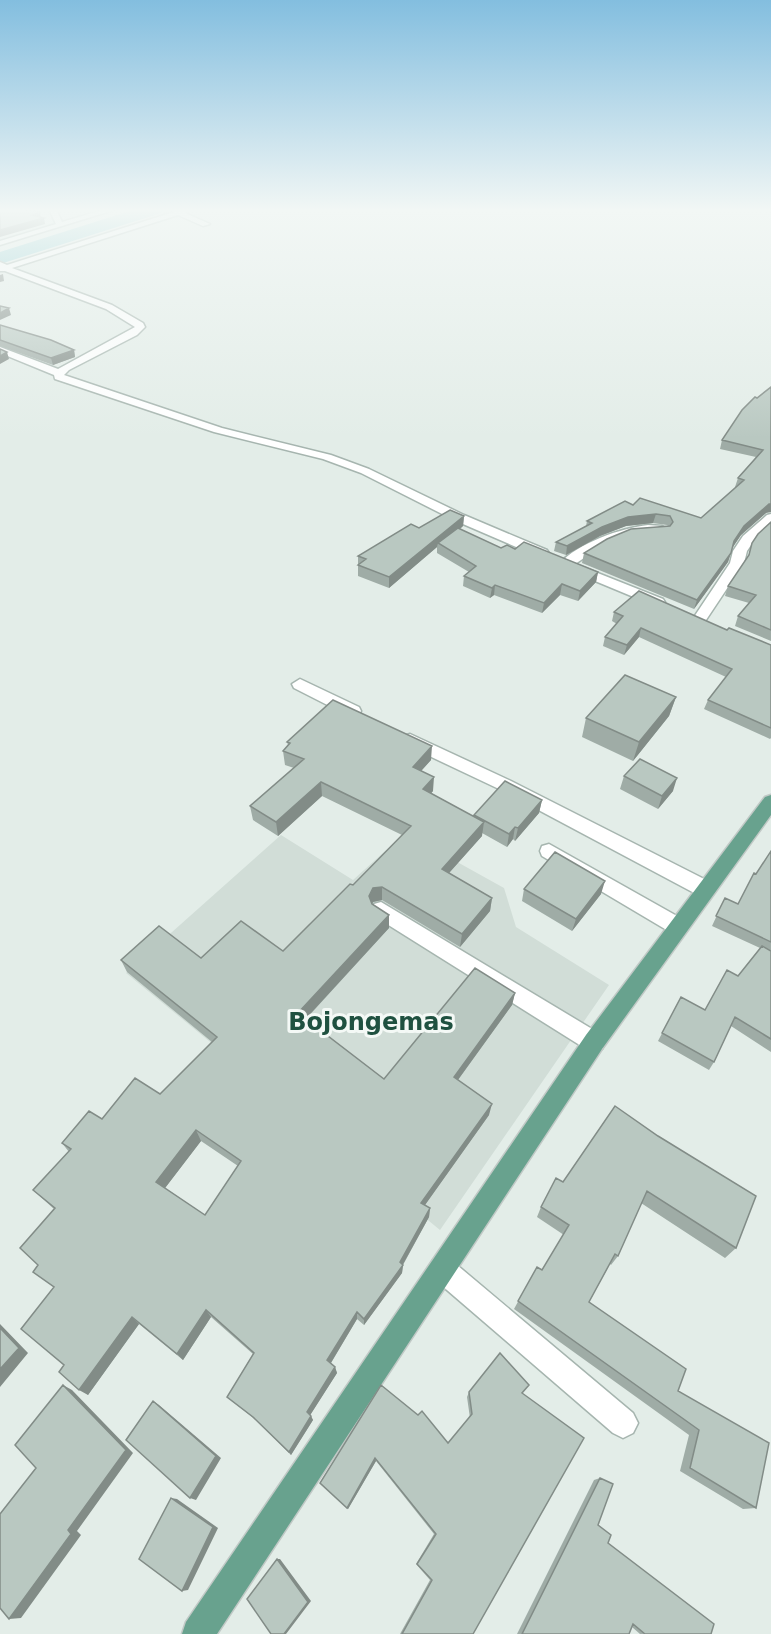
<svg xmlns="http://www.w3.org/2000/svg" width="771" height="1634" font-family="'DejaVu Sans',sans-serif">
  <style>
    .built { fill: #d1ddd7 }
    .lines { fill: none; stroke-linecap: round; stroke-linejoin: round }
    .river { fill: #8cccd1; fill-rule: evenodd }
    .minor-casing { stroke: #a6b5af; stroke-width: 3 }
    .major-casing { stroke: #c1c9c6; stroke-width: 3 }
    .minor { fill: #fff; fill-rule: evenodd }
    .major { fill: #68a28e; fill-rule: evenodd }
    .wall { fill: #9faca6; fill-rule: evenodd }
    .shaded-wall { fill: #828c87 }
    .building { fill: #b9c8c1; stroke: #828c87; stroke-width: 1.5; fill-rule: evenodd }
    .labels { text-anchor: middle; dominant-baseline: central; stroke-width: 6; stroke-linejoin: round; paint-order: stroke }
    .near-quarter-label { font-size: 24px; font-weight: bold; fill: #1f5140; stroke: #f4f9f6 }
  </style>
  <rect width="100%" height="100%" fill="#e3ede8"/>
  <path class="built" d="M405 833 504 888 516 927 609 985 440 1230 126 973 281 835 353 880Z"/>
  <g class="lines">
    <path class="river" d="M136 209H164L161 213 0 264V252Z"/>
    <g class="minor-casing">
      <path id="minor" d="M49 209H56L62 222 106 209H117L0 245V241L56 224Z
        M183 209H193L185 213 210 224 203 226 178 215 12 268 112 305 143 323 145 327 137 335 69 370 64 375 222 428 331 455 369 469 464 515 547 550 549 553 547 556H537L456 521 361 473 323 459 214 432 55 379 54 375 0 353V347L58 369 135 327 106 309 5 271H0V262L7 265Z
        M771 514V525L753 542 747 551 744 563 704 623H694L692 620 730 563 733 551 743 536 767 515Z
        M648 525 662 526 668 530C661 537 646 532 636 534 614 538 593 552 575 564L663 599 665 602 663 605H653L571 571 570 567H561L559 564C578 543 621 528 648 525Z
        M300 679 359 707 361 711 359 715H347L294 688 292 684Z
        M410 734 511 781 712 883 715 889 712 895 705 897 698 895 499 789 404 744 402 740 404 736Z
        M549 844 684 920 687 926 684 932 677 934 670 932 542 856 540 851 542 846Z
        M381 902 602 1035 605 1042 602 1049 594 1052 586 1049 374 916 371 910 374 904Z
        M442 1256 451 1260 633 1413 638 1423 633 1433 623 1438 613 1433 433 1278 429 1269 433 1260Z"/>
    </g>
    <g class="major-casing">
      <path id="major" d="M771 795V815L602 1049 217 1634H182L186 1622 586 1035 765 797Z"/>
    </g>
    <use href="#minor" class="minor"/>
    <use href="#major" class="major"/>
  </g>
  <path class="wall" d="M0 325 74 350 75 357 53 365 0 346Z
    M771 387 766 513 741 535 732 548 728 562 694 609 582 563 584 553 668 526 667 525 653 523 626 526 600 536 566 555 554 551 556 542 586 526 587 521 633 505 701 518 736 487H735L738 478 756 457 720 449 722 440 757 398Z
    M464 516 463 526 460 529 501 548 515 549 598 572 596 582 578 601 560 595 542 613 494 595 490 598 463 586 464 576 469 572 437 553V547L389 588 358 576V556L419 528Z
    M771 522V641L735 626 738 616 749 603 725 596 728 586 748 557 752 543Z
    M614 612 727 630 771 645V738L770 739 704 709 708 700 726 677 639 637 624 655 603 646 605 637 617 624 612 621Z
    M676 697 669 716 633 761 582 737 586 718Z
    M287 742 431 760 421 771 433 791 431 793 474 817V815L542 800 539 813 515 841 513 839 507 847 482 833V836L449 873 492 898 490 911 460 947 382 900 373 902 372 904 389 915V928L306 1019 384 1079 515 993 512 1005 458 1080 489 1115 425 1205 430 1208 429 1217 403 1265 402 1273 364 1325 357 1319 331 1363 335 1367 337 1373 310 1415 313 1420 291 1455 257 1421 227 1397 253 1354 211 1317 183 1360 139 1324 88 1395 64 1365 54 1287 33 1272 38 1265 54 1209 33 1190 69 1152 62 1143 102 1119 160 1094 212 1042 127 972 121 960 201 958 283 951 353 885 402 835 322 796 278 836 253 820 250 806 294 768 285 765 283 751 288 745ZM201 1141 238 1166 205 1215 165 1188Z
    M624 776 673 791 658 809 620 789Z
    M771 851V1052L731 1026 714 1062 709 1070 658 1041 681 997 705 1010 738 976 760 948 712 926 725 898 738 904 756 874Z
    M524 889 601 894 572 931 522 901Z
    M615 1106 736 1248 725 1258 641 1203 618 1256 611 1265 610 1264 589 1302 678 1391 756 1508 743 1509 680 1471 689 1435 514 1309 537 1267 542 1270 564 1235 537 1217 541 1207 563 1182Z
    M381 1385 448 1443 470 1418 467 1397 469 1392 522 1393 473 1634H400L430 1580 416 1564 434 1534 376 1461 348 1509 322 1485Z
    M600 1478 598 1525 608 1543 711 1634H640L632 1627 629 1634H517L594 1480Z"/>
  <path class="shaded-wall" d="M40 212 41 218 32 215Z
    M44 218 45 224 0 237V230Z
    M3 274 4 281 0 282V275Z
    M9 308 11 315 0 320V313Z
    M74 350 75 357 53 365 51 358Z
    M7 352 9 359 0 364V356Z
    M769 504H771V512L766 513 741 535 731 550 734 541 744 526Z
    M656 514 653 523 626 526 600 536 566 555 567 546 602 527 628 517Z
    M464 516 463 526 441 545 438 543 437 547 389 588V577Z
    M731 553 728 562 694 609 697 600Z
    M598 572 596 582 578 601 580 591Z
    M562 584 560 595 542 613 544 603Z
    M495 585 494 595 490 598 492 588Z
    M641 628 639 637 624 655 627 645Z
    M676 697 669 716 633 761 639 742Z
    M432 746 431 760 412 781 413 767Z
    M434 777 433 791 423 803V789Z
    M677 778 673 791 658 809 662 796Z
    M321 782 322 796 278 836 276 822Z
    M542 800 539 813 515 841 518 828Z
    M484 822 482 836 441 882 442 869Z
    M515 827 513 839 507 847 509 834Z
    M605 881 601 894 572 931 576 919Z
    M382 887V900L373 902 369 909V896L373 888Z
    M492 898 490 911 460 947 462 934Z
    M389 915V928L300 1025 298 1013Z
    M515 993 512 1005 452 1088 454 1077Z
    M492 1104 489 1115 420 1212 421 1203Z
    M196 1130 201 1141 162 1192 156 1182Z
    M430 1208 429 1217 402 1266 403 1265 402 1273 364 1325V1319L400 1262Z
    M206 1310 211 1317 183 1360 177 1354Z
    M357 1312V1319L329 1366 327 1360Z
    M132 1317 139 1324 88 1395 79 1390Z
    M0 1324 28 1353 0 1387Z
    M335 1367 337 1373 309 1417 307 1412Z
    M63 1385 72 1390 133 1453 77 1531 81 1535 21 1618 9 1619 68 1530Z
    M153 1401 159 1405 221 1458 196 1500 190 1498Z
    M311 1416 313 1420 291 1455 289 1452Z
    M375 1458 376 1461 348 1509 347 1508Z
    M171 1498 177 1499 218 1528 188 1590 182 1591Z
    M277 1559H280L311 1601 286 1634H284Z"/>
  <path class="building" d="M0 209H24L40 212 32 215 44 218 0 230Z
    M0 306 9 308 0 313Z
    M0 325 51 340 74 350 51 358 0 340Z
    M0 349 7 352 0 356Z
    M771 387V504H769L744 526 734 541 731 553 697 600 584 553 607 539 631 529 670 526 673 522 670 516 656 514 628 517 602 527 567 546 556 542 592 523 587 521 625 501 633 505 640 498 701 518 744 480 738 478 763 450 722 440 742 410 755 397 757 398Z
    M450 510 464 516 389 577 358 565 366 559 358 556 411 524 419 528Z
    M771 522V630L738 616 756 595 728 586 749 555 752 543 758 534Z
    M458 528 501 548 507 545 515 549 524 542 598 572 580 591 562 584 544 603 495 585 492 588 464 576 476 566 438 543Z
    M639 591 727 630 729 628 771 645V728L708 700 732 669 641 628 627 645 605 637 623 616 614 612Z
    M625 675 676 697 639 742 586 718Z
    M333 700 432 746 413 767 434 777 423 789 484 822 442 869 492 898 462 934 382 887 373 888 369 896 372 904 389 915 298 1013 384 1079 475 968 515 993 454 1077 492 1104 421 1203 430 1208 400 1262 403 1265 364 1319 357 1312 327 1360 335 1367 307 1412 311 1416 289 1452 253 1417 227 1397 254 1353 206 1310 177 1354 132 1317 79 1390 59 1372 64 1365 21 1329 54 1287 33 1272 38 1265 20 1248 55 1208 33 1190 71 1149 62 1143 89 1111 102 1119 135 1078 160 1094 217 1037 121 960 159 926 201 958 241 921 283 951 350 884 353 885 411 826 321 782 276 822 250 806 304 759 283 751 290 743 287 742ZM196 1130 241 1161 205 1215 156 1182Z
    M640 759 677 778 662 796 624 776Z
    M505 781 542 800 518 828 515 827 509 834 474 815Z
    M771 851V942L716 916 725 898 738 904 754 873 756 874Z
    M555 852 605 881 576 919 524 889Z
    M762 946 771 951V1039L735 1017 714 1062 662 1033 681 997 705 1010 727 970 738 976Z
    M615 1106 658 1136 756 1196 736 1248 647 1191 618 1256 615 1254 589 1302 686 1369 678 1391 769 1443 756 1508 690 1468 699 1430 518 1301 537 1267 542 1270 569 1225 541 1207 556 1178 563 1182Z
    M0 1328 19 1348 0 1369Z
    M500 1353 529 1385 522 1393 584 1438 473 1634H402L432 1580 417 1564 436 1534 375 1458 347 1508 320 1483 381 1385 418 1415 422 1411 448 1443 472 1414 469 1392Z
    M63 1385 126 1450 68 1530 71 1534 9 1619 0 1608V1514L36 1468 15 1445Z
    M153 1401 216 1456 190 1498 126 1440Z
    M600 1478 613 1484 598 1525 611 1535 608 1543 714 1624 711 1634H645L633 1624 629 1634H522Z
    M171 1498 213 1527 182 1591 139 1559Z
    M277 1559 308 1602 284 1634H271L247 1599Z"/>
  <linearGradient id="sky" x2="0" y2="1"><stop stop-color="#83bedf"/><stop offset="0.48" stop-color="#f2f7f5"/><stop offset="1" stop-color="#f2f7f5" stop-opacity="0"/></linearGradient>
  <rect width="771" height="438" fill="url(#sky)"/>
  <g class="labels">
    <g class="near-quarter-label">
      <text x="371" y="1022">Bojongemas</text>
    </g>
  </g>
</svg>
